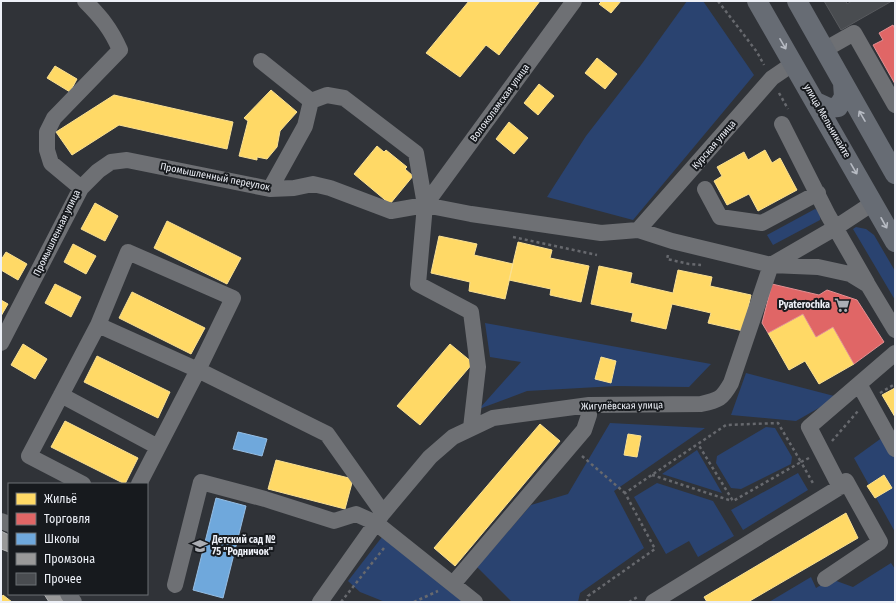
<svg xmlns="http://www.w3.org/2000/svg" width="896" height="603" font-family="'Fira Sans Condensed',sans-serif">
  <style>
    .green { fill: #2a4370 }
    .homes { fill: #ffd966; stroke: #fae092 }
    .shops { fill: #e06666; stroke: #e48f92 }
    .schools { fill: #6fa8dc; stroke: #95bee4 }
    .industry { fill: #999; stroke: #b2b3b5 }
    .building { fill: #494c50; stroke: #585a5e }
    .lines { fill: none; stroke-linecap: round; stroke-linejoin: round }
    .path { stroke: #67696e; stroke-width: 2.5; stroke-dasharray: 3 3; stroke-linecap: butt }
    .minor { stroke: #6e7074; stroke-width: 16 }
    .major { stroke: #676c74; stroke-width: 20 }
    .oneway { stroke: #b7bbc3 }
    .labels { text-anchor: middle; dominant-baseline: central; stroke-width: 4; stroke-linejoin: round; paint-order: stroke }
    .street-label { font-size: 10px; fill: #edf0f7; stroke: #171a1e }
    .poi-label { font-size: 10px; font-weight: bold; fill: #edf0f7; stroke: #171a1e; text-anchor: end }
  </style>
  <rect width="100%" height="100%" fill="#303338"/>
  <path class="green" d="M687 1H703L754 75 633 220 547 197 586 136 641 65Z
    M815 209C820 212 821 214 820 220L773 245 767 235Z
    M856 227 866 229 874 235 895 271V300L853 229Z
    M485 323 711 364 689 387 616 386 527 391 479 409 521 362 490 357Z
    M746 373 838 397 796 421 731 415Z
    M610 423 705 428 614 491 644 548 580 593 578 602H512L477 567 531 505 568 494Z
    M766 427 775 428 792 457 791 464 741 489 731 488 716 463 717 456Z
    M883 437 895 459V532L854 458Z
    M697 450 722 493 662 474Z
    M798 473 808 490 743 530 731 510Z
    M657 483 713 501 734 536 698 557 689 541 666 554 634 497Z
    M382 537 464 602H385L360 592 348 581Z
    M891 563 895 569V602H769L811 577 816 588 831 579 853 587Z"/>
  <path class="homes" d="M469 1H540L499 55 486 45 460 77 426 53Z
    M602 1H621L611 13 599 4Z
    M597 58 617 74 605 89 585 73Z
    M55 66 77 79 70 92 47 78Z
    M539 84 554 96 538 115 524 103Z
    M271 90 297 112 280 131 277 147 267 159 257 157V160L239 156 248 121 244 118Z
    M114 95 233 122 227 149 119 125 72 155 56 132Z
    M509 122 528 138 514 154 496 139Z
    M377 146 384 152 386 150 407 167 405 169 413 176 390 204 354 174Z
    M765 150 772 163 780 158 797 190 758 211 749 194 727 205 714 181 722 176 717 167 744 152 748 160Z
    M95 203 118 216 105 241 81 229Z
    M167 221 241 258 227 284 154 248Z
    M439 236 477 244 474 255 513 264 505 299 469 291 470 282 431 273Z
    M518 242 552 250 550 258 589 266 581 302 550 295 551 289 509 280Z
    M73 244 96 256 86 274 64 262Z
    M6 252 27 264 18 280 1 270V260Z
    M599 266 632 273 630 283 673 293 678 270 712 277 710 286 751 295 743 331 708 323 711 313 672 304 666 329 631 321 633 313 591 304Z
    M55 284 81 297 71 317 45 303Z
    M132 292 205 328 191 354 119 318Z
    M1 300 8 304 1 316Z
    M803 314 816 337 833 327 854 364 819 384 805 361 789 370 768 333Z
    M23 344 47 359 35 379 11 365Z
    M450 344 473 363 420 425 397 406Z
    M97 356 170 392 158 418 84 382Z
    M601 357 616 361 611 383 595 379Z
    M895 388V417L882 395Z
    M65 421 138 458 125 484 51 447Z
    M540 424 560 441 455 566 434 548Z
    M628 434 641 436 637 457 624 455Z
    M276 460 353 479 345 509 268 489Z
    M884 475 892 488 875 498 867 486Z
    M846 513 858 538 748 602H707L704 597Z
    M3 595 12 602H1V598Z"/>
  <path class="shops" d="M893 25 895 29V84L873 45 883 40 879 33Z
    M772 284 819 295 827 290 857 300 884 342 854 364 833 327 816 337 803 314 768 333 762 323Z"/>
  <path class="schools" d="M238 432 267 439 262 456 233 449Z
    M216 498 246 506 223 598 193 590Z"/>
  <path class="industry" d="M1 531 9 535V552L1 549Z
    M44 594H60L65 602H49Z"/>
  <path class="building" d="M824 1H846L847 4 852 1H892L841 30Z"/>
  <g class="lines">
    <path class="path" d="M718 1 757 52 764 65
      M779 93 788 109
      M513 237 597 255
      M668 255 667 259 689 264 701 265
      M880 393 895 384
      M832 441 858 411
      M582 456 625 493
      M809 458 801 462 814 485
      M652 475 732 501
      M341 602 384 548
      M414 602 438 591
      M587 602 588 596 655 549 625 493 726 425 778 423 801 462 733 501 698 444
      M629 602 639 596"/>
    <path class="minor" d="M824 50 854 33 895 105
      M261 61 311 101 327 95 344 98 416 153 425 205 418 284 471 312 478 367 471 428
      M782 124 828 215 867 283
      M81 188 98 171 111 162 127 160 270 189 294 188 313 184 330 188 391 211 425 205 471 214 601 233 638 230 672 241 771 265 818 267 850 274 868 285 895 330
      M270 189 305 126 311 101
      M705 189 720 217 762 223 818 193
      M425 205 574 1
      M638 230 772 78 794 63
      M98 325 198 370 327 434 383 513
      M1 343 81 188 51 163 47 150V132L54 118 120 50C111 29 101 17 85 1
      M859 384 895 449
      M61 395 158 447
      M83 484 29 456 98 325 128 252 233 298 198 370 139 484
      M1 521 9 524
      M825 579 880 542 846 481 840 487
      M453 584 584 430 589 415V405
      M175 585 201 482 265 499 334 521 356 514 376 523 475 602
      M68 594 74 602
      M320 602 383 513 430 457 453 437 493 418 589 405 701 404C719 400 722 399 731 383L771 265 835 228 873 203
      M653 602 840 487 809 427 895 353"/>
    <path class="major" d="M757 1 895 242
      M797 1 895 174
      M816 102 829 108 838 107 844 97 843 83"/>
  </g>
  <defs><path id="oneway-shaft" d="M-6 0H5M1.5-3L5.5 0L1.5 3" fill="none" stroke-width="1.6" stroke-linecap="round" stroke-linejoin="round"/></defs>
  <g class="oneway">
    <use href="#oneway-shaft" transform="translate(783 44) rotate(60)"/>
    <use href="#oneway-shaft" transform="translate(862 116) rotate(-120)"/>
    <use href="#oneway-shaft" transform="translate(854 169) rotate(60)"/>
    <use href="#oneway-shaft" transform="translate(884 223) rotate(61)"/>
  </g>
  <defs>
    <g id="supermarket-bare" transform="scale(1.2)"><path d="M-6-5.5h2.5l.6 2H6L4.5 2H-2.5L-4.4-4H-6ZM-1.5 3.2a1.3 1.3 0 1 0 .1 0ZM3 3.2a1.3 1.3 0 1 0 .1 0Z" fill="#abaeb4" stroke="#171a1e" stroke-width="2.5" paint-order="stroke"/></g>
    <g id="school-bare" transform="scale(1.2)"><path d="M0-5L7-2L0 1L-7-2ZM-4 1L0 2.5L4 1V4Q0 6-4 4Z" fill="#abaeb4" stroke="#171a1e" stroke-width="2.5" paint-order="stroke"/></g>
  </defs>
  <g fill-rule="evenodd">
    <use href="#supermarket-bare" x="842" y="305"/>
    <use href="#school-bare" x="200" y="546"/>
  </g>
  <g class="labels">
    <g class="street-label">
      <text transform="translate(500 103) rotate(-54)">Волоколамская улица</text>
      <text transform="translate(827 121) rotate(60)">улица Мельникайте</text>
      <text transform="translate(714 145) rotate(-49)">Курская улица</text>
      <text transform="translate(215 177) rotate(11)">Промышленный переулок</text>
      <text transform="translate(57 233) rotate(-64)">Промышленная улица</text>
      <text transform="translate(622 406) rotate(-1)">Жигулёвская улица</text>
    </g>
    <g class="poi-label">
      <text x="830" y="305">Pyaterochka</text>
      <text x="212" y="540" text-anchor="start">Детский сад №<tspan x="212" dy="12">75 "Родничок"</tspan></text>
    </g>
  </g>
  <rect width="896" height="603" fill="none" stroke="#edf0f7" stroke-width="4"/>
  <rect x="8" y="483" width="140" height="112" fill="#171a1e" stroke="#6d7075"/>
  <rect x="16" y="493" width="20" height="12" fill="#ffd966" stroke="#6d7075"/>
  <text x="44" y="503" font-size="12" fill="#edf0f7">Жильё</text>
  <rect x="16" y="513" width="20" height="12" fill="#e06666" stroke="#6d7075"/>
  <text x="44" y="523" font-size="12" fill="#edf0f7">Торговля</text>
  <rect x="16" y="533" width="20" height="12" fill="#6fa8dc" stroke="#6d7075"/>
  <text x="44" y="543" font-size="12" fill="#edf0f7">Школы</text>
  <rect x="16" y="553" width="20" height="12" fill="#999999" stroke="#6d7075"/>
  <text x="44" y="563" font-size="12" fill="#edf0f7">Промзона</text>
  <rect x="16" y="573" width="20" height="12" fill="#494c50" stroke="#6d7075"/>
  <text x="44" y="583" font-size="12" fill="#edf0f7">Прочее</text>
</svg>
